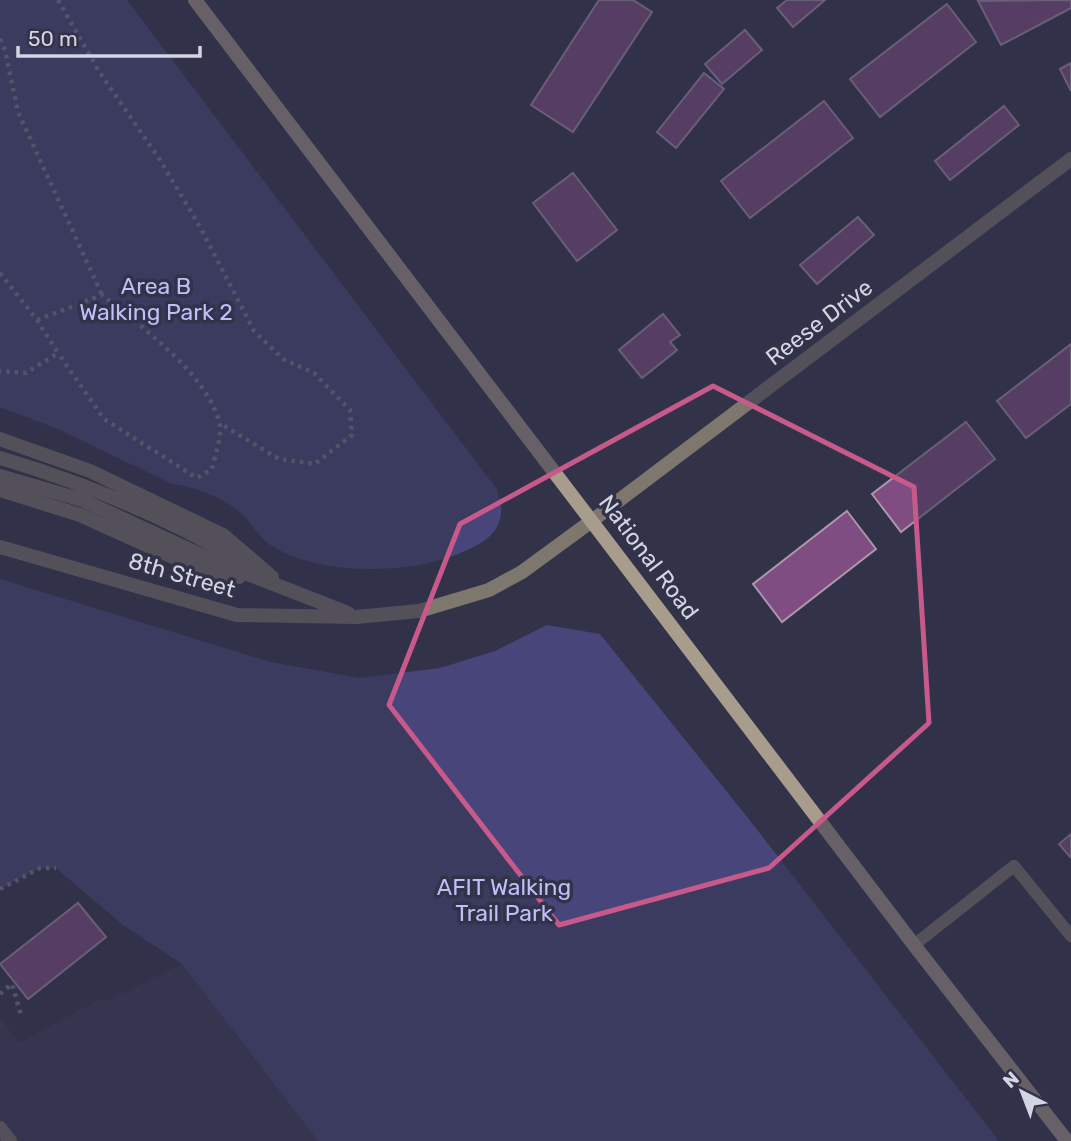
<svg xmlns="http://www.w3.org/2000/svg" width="1071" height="1141" font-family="Rubik,sans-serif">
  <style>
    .built { fill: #3c3b58 }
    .green { fill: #48457a }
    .building { fill: #804d83; stroke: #ac96ac; stroke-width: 2 }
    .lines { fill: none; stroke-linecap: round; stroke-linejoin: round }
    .path { stroke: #7d7d90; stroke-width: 4.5; stroke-dasharray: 3.5 5; stroke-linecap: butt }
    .service { stroke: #7e776d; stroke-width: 12 }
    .minor { stroke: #7e776d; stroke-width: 14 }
    .tertiary { stroke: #7e776d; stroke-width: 14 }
    .secondary { stroke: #a89c8c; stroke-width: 14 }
    .marked { fill: none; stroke: #c85a8b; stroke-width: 5; stroke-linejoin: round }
    .labels { text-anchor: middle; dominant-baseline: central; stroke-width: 7; stroke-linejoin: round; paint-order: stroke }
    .park-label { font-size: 23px; fill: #bfbff8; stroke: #323249 }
    .street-label { font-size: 23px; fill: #d4d5e3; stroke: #323249 }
  </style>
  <rect width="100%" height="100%" fill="#323249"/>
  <path class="built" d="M182 964 318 1141H0V1018L19 1043 97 1001 109 1000Z"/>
  <path class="green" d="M0 0H127L496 488C505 506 503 528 485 540 433 576 322 580 269 544 256 535 249 518 236 509 219 496 193 486 172 484L58 429 0 407Z
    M0 579 271 662 360 678 440 668 495 651 547 625 600 634 748 818 999 1141H318L182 964 124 926 56 868H40L0 889Z"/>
  <path class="building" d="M599 0H633L652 12 573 132 531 105Z
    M787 0H825L793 27 777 8Z
    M1071 0V8L1001 45 978 1Z
    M947 4 976 42 880 117 850 79Z
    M745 30 762 50 722 84 705 64Z
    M1071 63V91L1060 69Z
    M704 73 724 89 676 148 657 132Z
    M824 101 853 138 750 218 721 181Z
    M1004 106 1019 125 950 180 935 161Z
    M573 173 617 230 577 261 533 203Z
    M858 217 874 235 817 284 800 265Z
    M663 314 680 335 670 342 677 350 642 378 619 350Z
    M1071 344V404L1026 438 997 401Z
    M966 422 995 459 901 532 872 494Z
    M847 511 876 549 782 622 753 584Z
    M1071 834V858L1059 844Z
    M78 903 106 937 28 999 0 964Z"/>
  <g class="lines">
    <path class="path" d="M58 0 100 73 160 160 199 225 254 331 283 359 314 373 350 410 352 435 315 464 279 459 221 424
      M0 39 5 50 18 112 102 295
      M0 273 37 320 58 353 26 373 0 371
      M37 320 102 295C140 326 205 372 219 421 223 434 215 456 212 469L197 478 104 419 58 353
      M0 889 40 868H56
      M0 994 12 984 21 1015"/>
    <path class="service" d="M914 945 1014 866 1071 936"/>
    <path class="minor" d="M593 520 1071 159
      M0 1128 10 1141"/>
    <path class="tertiary" d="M0 439 90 471 223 535 272 577
      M0 458C85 483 170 519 247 564
      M0 476 82 500 212 560 348 613
      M0 490 80 515 202 570 239 577
      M0 547 237 615 356 617 419 611 489 590 522 572 593 520"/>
    <path class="secondary" d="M195 0 914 945 1067 1141"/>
  </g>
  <path d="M0 0H1071V1141H0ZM713 386 914 487 929 723 769 868 559 925 389 705 460 524Z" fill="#323249" fill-opacity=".55" fill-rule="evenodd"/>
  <path class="marked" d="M713 386 914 487 929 723 769 868 559 925 389 705 460 524Z"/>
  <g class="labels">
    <g class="park-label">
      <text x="156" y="286">Area B<tspan x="156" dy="26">Walking Park 2</tspan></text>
      <text x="504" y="887">AFIT Walking<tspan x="504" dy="26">Trail Park</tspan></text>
    </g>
    <g class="street-label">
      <text transform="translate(819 322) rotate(-37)">Reese Drive</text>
      <text transform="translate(649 557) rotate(53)">National Road</text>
      <text transform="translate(182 575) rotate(16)">8th Street</text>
    </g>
  </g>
  <g transform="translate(1022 1092) rotate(318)" stroke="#323249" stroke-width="5" paint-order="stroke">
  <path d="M0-5L12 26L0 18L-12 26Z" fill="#d4d5e3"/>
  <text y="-10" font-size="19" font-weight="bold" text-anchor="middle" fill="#d4d5e3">N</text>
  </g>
  <path d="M18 46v10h182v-10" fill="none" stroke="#d4d5e3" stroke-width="3.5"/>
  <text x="28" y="46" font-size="21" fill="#d4d5e3" stroke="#323249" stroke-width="5" paint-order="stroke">50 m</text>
</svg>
